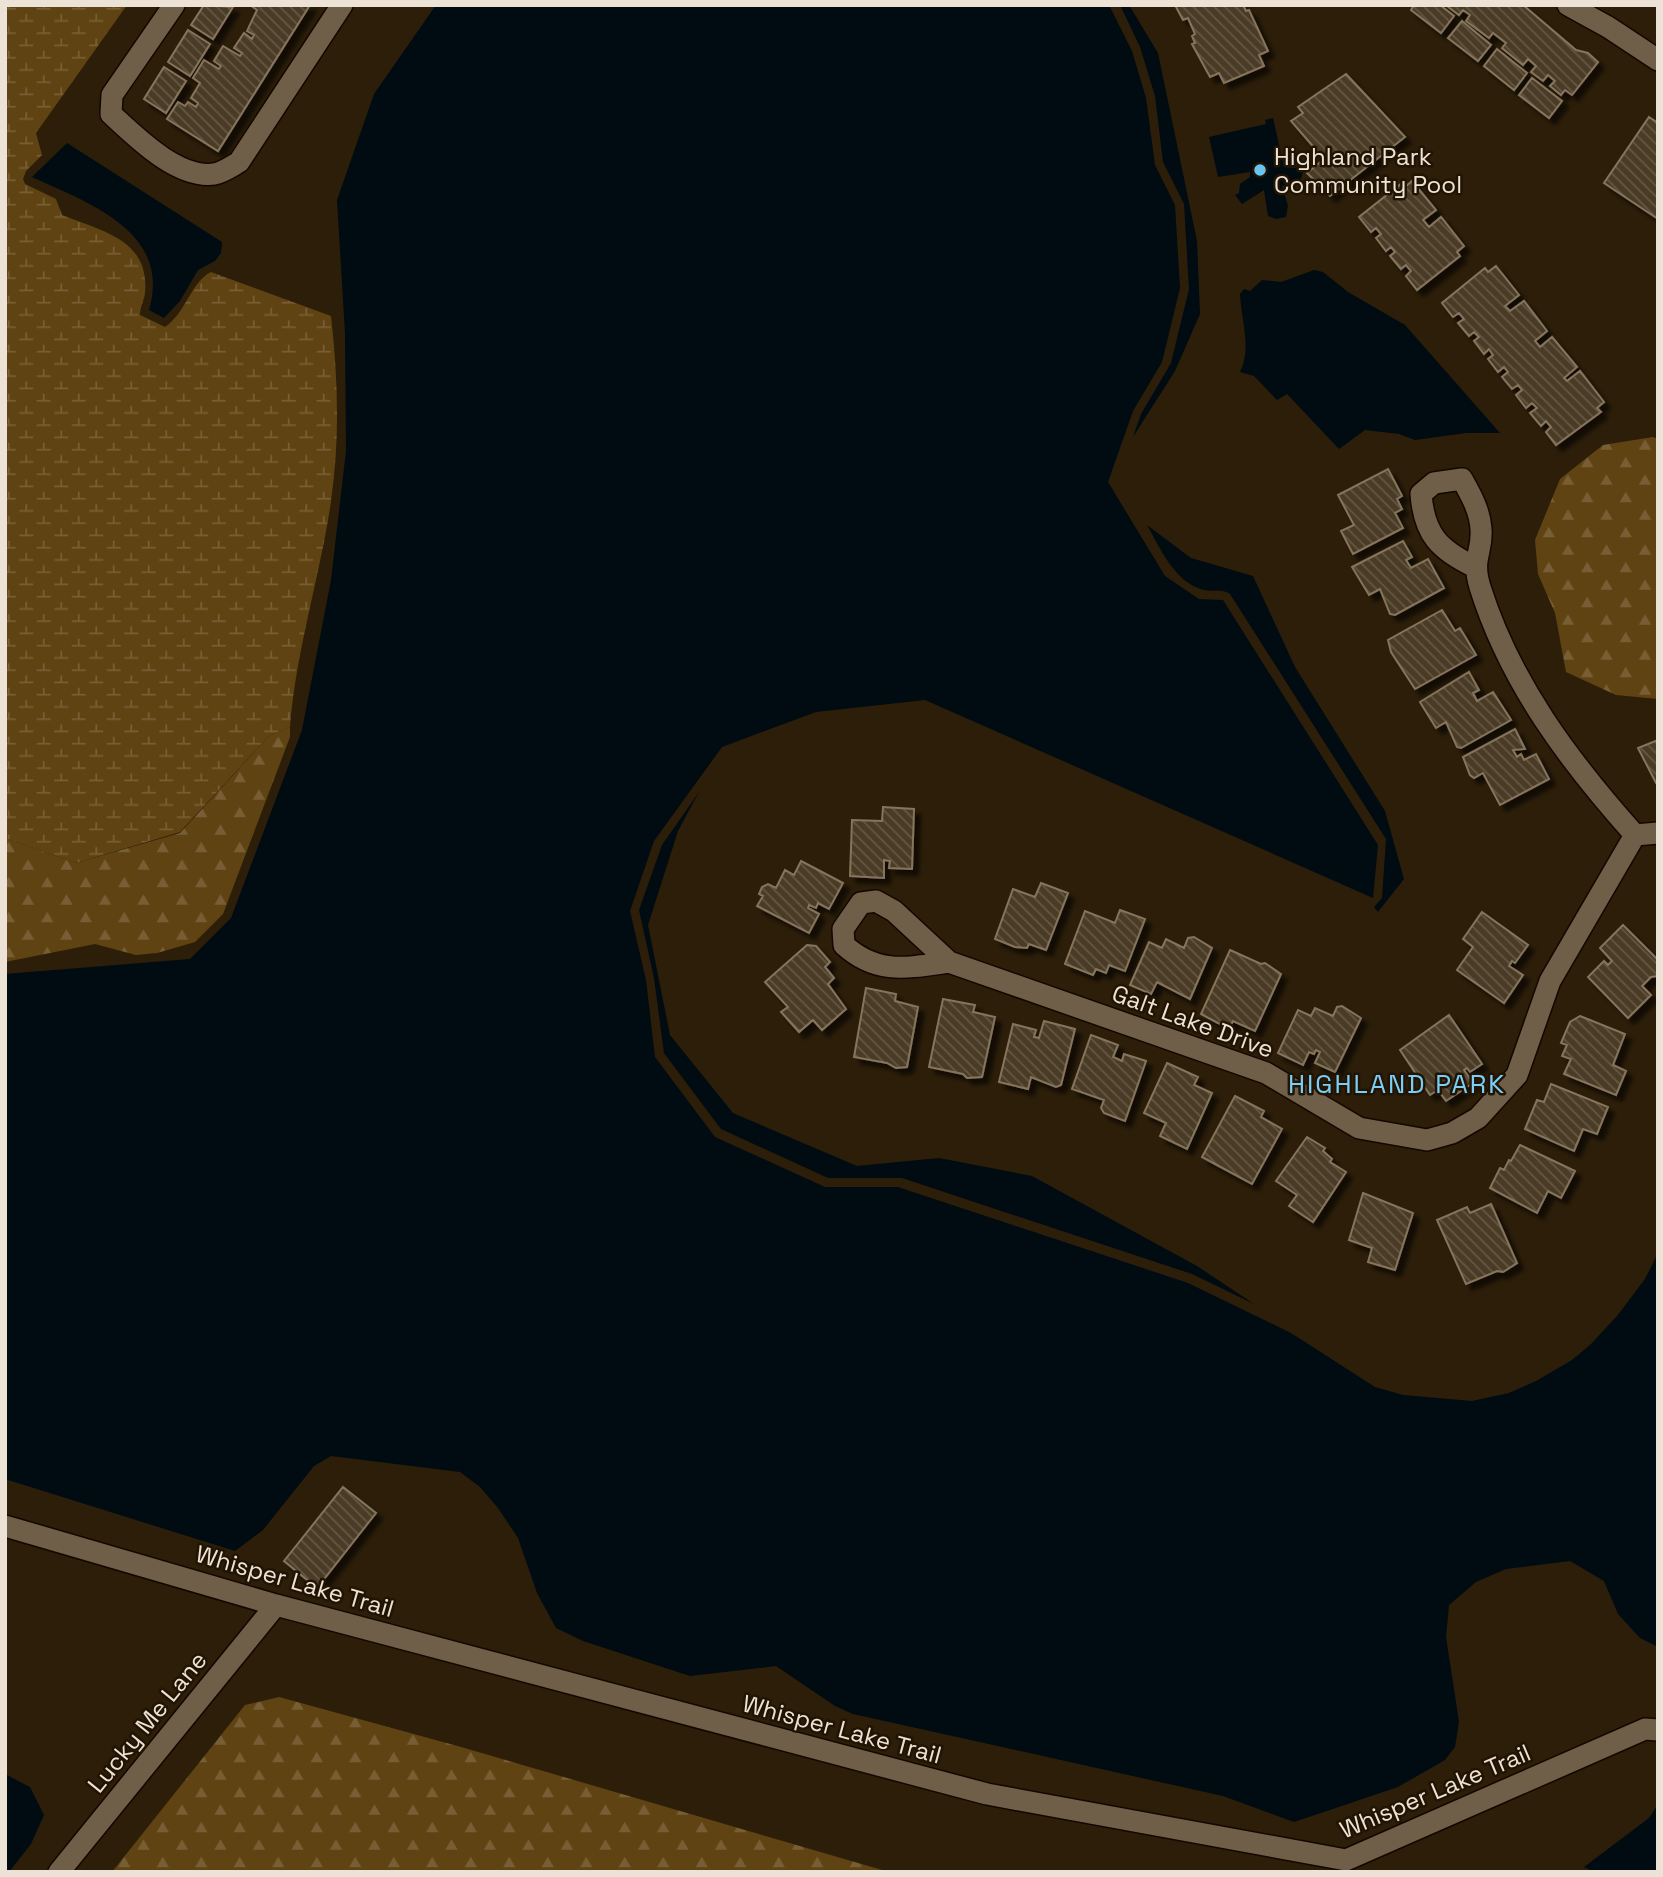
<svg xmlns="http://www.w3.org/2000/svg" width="1663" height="1877" font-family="'Space Grotesk',sans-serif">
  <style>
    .forest { fill: url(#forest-firs) }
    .wetland { fill: url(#wetland-marsh) }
    .water { fill: #010b12 }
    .building { fill: url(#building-back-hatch); stroke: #85745d; stroke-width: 2; filter: url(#shadow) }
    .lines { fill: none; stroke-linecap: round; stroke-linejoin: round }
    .minor-casing { stroke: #140700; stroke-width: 24 }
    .minor { stroke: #6f5e48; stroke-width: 21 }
    .poi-dot { fill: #68c4f0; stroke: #221402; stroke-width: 2.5 }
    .labels { text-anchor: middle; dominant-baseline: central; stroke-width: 5; stroke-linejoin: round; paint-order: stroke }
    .poi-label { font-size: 24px; fill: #ece3d6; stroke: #221402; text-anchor: start }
    .street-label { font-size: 24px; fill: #ece3d6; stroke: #221402 }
    .neighbourhood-label { font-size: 26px; letter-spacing: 2px; fill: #7acef7; stroke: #221402 }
  </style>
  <defs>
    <pattern id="forest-firs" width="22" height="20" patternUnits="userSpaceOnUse" patternTransform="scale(1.75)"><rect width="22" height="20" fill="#604312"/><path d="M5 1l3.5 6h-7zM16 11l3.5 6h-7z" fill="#775e34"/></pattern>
    <pattern id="wetland-marsh" width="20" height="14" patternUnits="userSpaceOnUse" patternTransform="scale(1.75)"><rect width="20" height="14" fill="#604312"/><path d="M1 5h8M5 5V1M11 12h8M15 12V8" fill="none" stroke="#775e34"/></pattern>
    <pattern id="building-back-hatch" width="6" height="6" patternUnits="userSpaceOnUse" patternTransform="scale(1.75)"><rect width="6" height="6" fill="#4a3b25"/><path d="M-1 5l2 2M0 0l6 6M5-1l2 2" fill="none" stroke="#645744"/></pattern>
    <filter id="shadow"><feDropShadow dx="6" dy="6" stdDeviation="2" flood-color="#0009"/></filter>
  </defs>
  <rect width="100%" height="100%" fill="#2c1e09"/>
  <path class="forest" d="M1653 437 1658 439V699L1616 695 1566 672 1555 613 1538 574 1535 540 1560 479 1603 445Z
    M290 727V737L223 914 195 942 157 953 136 955 95 944 5 962V838L76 863 180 833 269 736Z
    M279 1697 461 1747 889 1872H112L245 1705Z"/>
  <path class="wetland" d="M5 5H127L36 133 42 155 26 171 23 179 25 184 56 199 62 215C101 231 150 239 145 293 144 301 140 307 140 315L165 327C186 313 191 282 211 272L331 316C338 378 340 439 331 501 320 577 296 650 290 727L269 736 180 832 76 863 5 838Z"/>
  <path class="water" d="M436 5H1109L1132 51 1146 98 1155 165 1175 205 1180 288 1162 362 1133 411 1108 482 1165 576 1199 599 1223 600 1378 845 1373 898 925 700 816 712 722 747 654 841 630 911 646 980 655 1057 715 1137 825 1187H898L1188 1283 1291 1333 1375 1387 1403 1395 1472 1401 1509 1393 1536 1381 1572 1360 1591 1344 1617 1316 1645 1279 1658 1253V1647L1640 1638 1618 1614 1604 1581 1570 1561 1506 1569 1476 1582 1449 1605 1446 1637 1459 1722 1455 1747 1445 1760 1398 1787 1294 1822 1223 1796 853 1714 835 1706 776 1666 690 1676 583 1641 556 1628 537 1593 518 1538 498 1508 480 1487 460 1472 331 1456 314 1466 263 1530 235 1551 5 1479V974L190 959 231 918 302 730 331 580 346 451 345 333 337 200 374 94Z
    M1120 5H1129L1158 53 1197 241 1200 314 1175 371 1133 437 1141 414 1171 363 1189 289 1184 204 1163 162 1155 96 1140 47Z
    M1273 118 1284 167 1295 168 1299 166 1304 169 1300 182 1282 186 1288 206 1286 217 1276 219 1268 216 1264 190 1242 204 1235 195 1239 193 1240 184 1250 177V172L1218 177 1209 137 1266 124 1265 120Z
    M67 143 222 242 221 253 215 261 198 270 180 301 164 318 149 310C172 232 89 203 32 177Z
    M1314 270 1323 272 1348 292 1405 325 1500 433H1466L1415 440 1399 434 1365 430 1339 449 1287 394 1277 400 1254 376 1240 372C1252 348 1241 319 1240 294L1244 289 1250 291 1262 280 1281 282Z
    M1147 525 1191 558 1253 576 1295 667 1385 811 1404 879 1378 912 1374 907 1382 898 1386 839 1230 594C1222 588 1213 592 1204 590 1175 583 1160 548 1147 525Z
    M699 792 678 831 648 925 670 1035 733 1113 857 1166 939 1158 1032 1176 1197 1266 1254 1304 1192 1274 902 1178H828L721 1129 664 1053 654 978 639 910 662 845Z
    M5 1774 30 1787 44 1815 31 1844 9 1872H5Z
    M1658 1804V1872H1594L1584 1867 1649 1818Z"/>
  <path class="building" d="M204 5 233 7 213 39 191 25Z
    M310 5 218 151 167 119 178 102 185 106 188 102 196 107 198 103 191 98 200 83 193 78 204 60 219 69 221 66 214 61 223 46 240 56 242 53 234 48 244 33 252 39 254 35 247 31 257 10 250 5Z
    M1175 5H1243L1246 11 1249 10 1268 51 1259 55 1264 66 1224 83 1219 73 1210 77 1192 44 1195 43 1192 36 1195 34 1188 18 1183 20Z
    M1414 5H1440L1454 16 1441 33 1411 10Z
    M1523 5 1576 50 1588 53 1598 62 1572 95 1565 90 1561 95 1550 86 1555 81 1548 75 1543 81 1531 72 1536 66 1528 59 1523 65 1502 48 1506 43 1493 33 1489 38 1466 21 1470 15 1463 10 1459 15 1447 6Z
    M1462 21 1491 45 1478 61 1448 38Z
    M188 30 210 44 190 76 168 62Z
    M1497 49 1527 73 1514 90 1484 66Z
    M164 67 186 81 166 113 144 99Z
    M1346 74 1405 137 1330 196 1307 173 1324 159 1291 121 1303 113 1298 107Z
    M1532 78 1562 101 1549 118 1519 95Z
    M1649 117 1658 123V219L1604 183Z
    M1412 181 1436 210 1423 220 1429 227 1441 217 1464 246 1457 252 1460 256 1417 290 1406 276 1411 271 1406 265 1401 269 1390 256 1395 252 1391 247 1386 251 1376 238 1381 234 1376 228 1371 232 1359 217 1402 183 1405 187Z
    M1496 266 1519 295 1505 306 1510 311 1524 301 1547 331 1535 341 1540 347 1552 337 1577 367 1564 378 1567 381 1580 371 1604 402 1597 408 1601 412 1556 445 1546 432 1551 427 1546 421 1541 426 1530 413 1537 408 1532 403 1526 408 1516 395 1522 390 1518 385 1512 389 1502 377 1508 372 1504 367 1498 372 1488 359 1493 355 1489 349 1484 354 1474 341 1479 337 1474 332 1469 336 1458 323 1464 319 1459 313 1453 317 1442 303 1485 268 1488 272Z
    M1388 469 1402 496 1397 499 1402 509 1395 513 1403 528 1353 554 1341 531 1354 525 1338 495Z
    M1403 541 1412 557 1406 560 1411 568 1428 559 1444 588 1395 615 1390 614 1380 589 1369 595 1352 567Z
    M1442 610 1455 631 1460 628 1476 655 1415 689 1391 652 1388 640Z
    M1469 672 1479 690 1473 693 1477 701 1493 692 1511 720 1461 748 1457 747 1446 722 1436 728 1420 702Z
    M1515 729 1525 749 1513 750 1517 757 1521 754 1524 760 1536 754 1549 779 1500 805 1483 773 1474 778 1470 775 1463 757Z
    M1658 740V782L1656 783 1638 748Z
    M883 807 914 809 912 869 889 868 890 861 884 860V878L850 876 852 820 882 821Z
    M801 861 843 883 829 909 818 903 816 908 809 905 808 908 819 914 809 933 757 906 763 896 759 894 762 887 768 884 776 888 785 870 794 875Z
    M1041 883 1068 893 1046 950 1029 944 1027 948 1015 947 995 939 1013 889 1035 897Z
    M1120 910 1145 919 1125 971 1109 965 1106 973 1096 969 1093 975 1065 964 1085 911 1115 923Z
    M1482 912 1528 945 1515 963 1512 961 1509 966 1523 975 1504 1003 1457 970 1473 947 1463 939Z
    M1623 925 1658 960V976L1651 977 1642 986 1651 995 1628 1018 1588 977 1604 961 1608 965 1612 961 1600 948Z
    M1194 937 1212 948 1190 999 1157 982 1151 994 1130 985 1149 942 1162 948 1166 939 1184 948 1188 938Z
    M807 945 816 946 830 962 825 967 834 978 828 984 846 1009 822 1030 813 1020 799 1032 781 1012 788 1007 765 982Z
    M1230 950 1261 964 1265 963 1281 974 1255 1031 1233 1021 1229 1029 1201 1014Z
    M866 988 896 994 895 1001 918 1007 907 1067 896 1068 887 1063 854 1057Z
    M943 999 975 1005 973 1012 995 1017 982 1077 967 1078 963 1074 929 1067Z
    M1342 1006 1361 1018 1335 1072 1315 1063 1320 1052 1316 1050 1314 1054 1309 1052 1303 1065 1278 1053 1298 1010 1311 1016 1315 1008 1333 1016 1337 1007Z
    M1449 1015 1482 1064 1470 1072 1467 1068 1464 1070 1473 1083 1446 1101 1438 1090 1430 1095 1400 1050Z
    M1580 1016 1625 1034 1613 1065 1626 1071 1616 1095 1564 1074 1571 1059 1562 1056 1567 1045 1561 1043 1570 1022Z
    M1044 1021 1075 1029 1061 1085 1056 1087 1031 1077 1028 1089 999 1082 1013 1024 1036 1030 1034 1037 1039 1038Z
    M1091 1035 1118 1045 1113 1057 1122 1061 1124 1054 1146 1061 1125 1121 1104 1113 1101 1108 1104 1100 1072 1089Z
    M1167 1063 1198 1077 1194 1085 1212 1093 1187 1149 1160 1136 1166 1123 1144 1113Z
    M1551 1084 1608 1107 1597 1134 1583 1129 1574 1151 1525 1129 1537 1100 1544 1102Z
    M1235 1096 1264 1111 1261 1117 1282 1129 1252 1184 1202 1157Z
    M1307 1137 1325 1148 1323 1151 1332 1159 1330 1162 1346 1172 1313 1222 1289 1206 1297 1195 1276 1181Z
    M1520 1145 1575 1171 1561 1198 1548 1191 1537 1213 1490 1188 1500 1168 1504 1170 1509 1160 1511 1161Z
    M1363 1193 1413 1213 1395 1270 1368 1262 1372 1248 1349 1240Z
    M1491 1204 1517 1263 1503 1272 1497 1271 1466 1284 1437 1220 1467 1207 1470 1213Z
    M343 1487 376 1513 317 1588 284 1561Z"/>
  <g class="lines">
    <g class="minor-casing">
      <path id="minor" d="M174 5 112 95 111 114C135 136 177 179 214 174 222 173 232 166 239 162L342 5
        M1568 5 1608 27 1658 60
        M1475 567C1439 550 1424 534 1421 494L1434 483 1462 479C1471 495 1480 511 1481 529 1483 553 1471 557 1480 587 1510 683 1569 761 1635 835
        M949 962C907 968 877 975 844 945L843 929 861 903 876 901 894 911 949 962 1266 1073 1359 1128 1427 1140 1452 1133 1478 1118 1517 1075 1550 981 1635 835 1658 833
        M5 1526 276 1605 987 1794 1346 1860 1645 1729 1658 1730
        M59 1872 276 1605"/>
    </g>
    <use href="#minor" class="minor"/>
  </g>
  <circle class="poi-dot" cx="1260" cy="170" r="7"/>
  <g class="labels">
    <g class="poi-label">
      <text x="1274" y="156">Highland Park<tspan x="1274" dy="28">Community Pool</tspan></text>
    </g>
    <g class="street-label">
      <text transform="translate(1193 1021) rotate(20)">Galt Lake Drive</text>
      <text transform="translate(295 1581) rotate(16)">Whisper Lake Trail</text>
      <text transform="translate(147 1722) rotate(-51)">Lucky Me Lane</text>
      <text transform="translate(842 1729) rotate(15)">Whisper Lake Trail</text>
      <text transform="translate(1435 1791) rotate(-23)">Whisper Lake Trail</text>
    </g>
    <g class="neighbourhood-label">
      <text x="1397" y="1084">HIGHLAND PARK</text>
    </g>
  </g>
  <rect width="1663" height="1877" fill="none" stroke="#ece3d6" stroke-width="14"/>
</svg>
